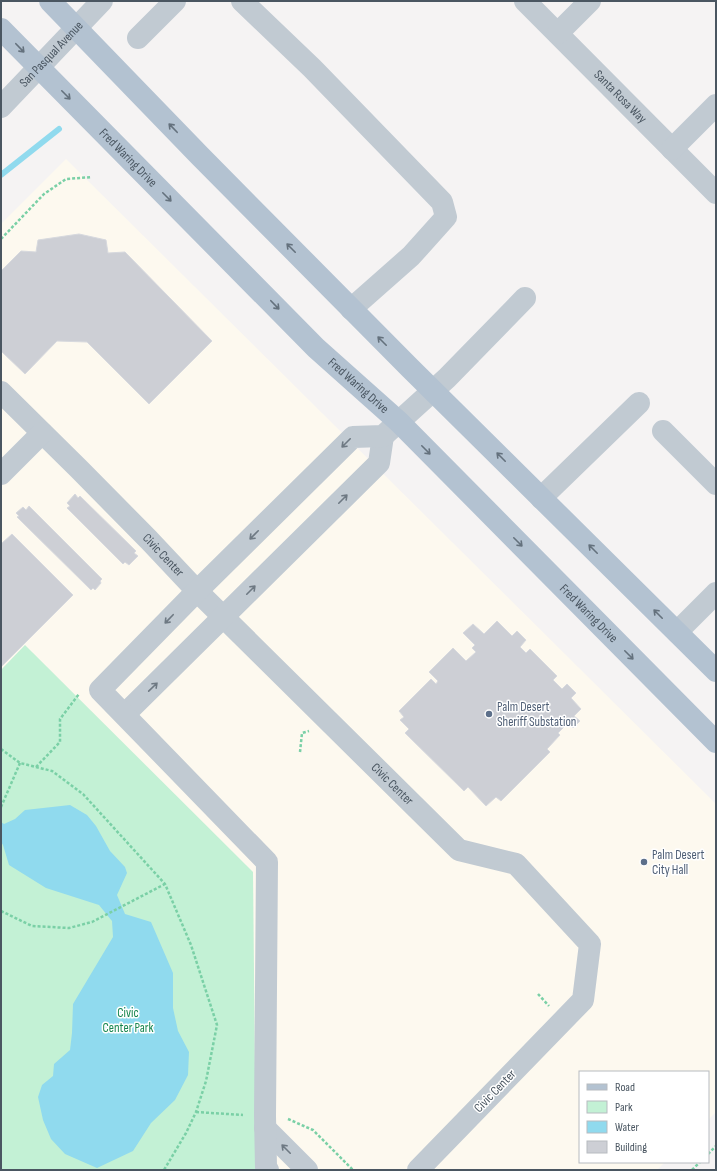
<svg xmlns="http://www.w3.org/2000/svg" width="717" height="1171" font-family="'Sofia Sans Condensed',sans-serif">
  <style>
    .commercial { fill: #fdf9ef }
    .green { fill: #c3f1d5 }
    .water { fill: #90daee }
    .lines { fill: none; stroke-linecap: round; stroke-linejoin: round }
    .stream { stroke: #90daee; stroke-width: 6 }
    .building { fill: #cdcfd5; stroke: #d7d9de }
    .path { stroke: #7ad0a6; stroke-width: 2.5; stroke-dasharray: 3 2; stroke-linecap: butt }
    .minor { stroke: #c1cad2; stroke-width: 22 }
    .major { stroke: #b3c2d1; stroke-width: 22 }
    .oneway { stroke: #64717d }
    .oneway2 { stroke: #6e7983 }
    .service-dot { fill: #5c6f8a; stroke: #fff; stroke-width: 1.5 }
    .labels { text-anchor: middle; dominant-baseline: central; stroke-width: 3; stroke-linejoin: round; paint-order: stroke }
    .street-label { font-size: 13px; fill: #4a5661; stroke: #fff }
    .service-label { font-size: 13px; fill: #4e5e75; stroke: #fff; text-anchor: start }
    .park-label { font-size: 13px; fill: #17864f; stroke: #fff }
  </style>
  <rect width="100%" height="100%" fill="#f5f3f3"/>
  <path class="commercial" d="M66 159 716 804V1112L708 1120V1072H580V1162H665L657 1170H256L25 646 1 670V224Z"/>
  <path class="green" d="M25 645 253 872 256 1170H1V670Z"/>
  <path class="water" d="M70 805 87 815 96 826 110 851 125 867 127 873 117 895 125 914 151 922 173 973V1008L178 1031 189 1052 188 1075 175 1100 151 1123 133 1151 97 1168 65 1154 51 1139 43 1120 38 1097 42 1085 53 1076 54 1064 70 1050 72 1033 73 1004 113 937 112 921 99 905 46 888 9 865 3 845 1 842V822L4 824 15 819 25 810Z"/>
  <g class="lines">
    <path class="stream" d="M1 175 59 129"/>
  </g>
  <path class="building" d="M79 234 106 240 108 253 125 252 212 341 149 404 87 342 57 341 25 374 1 351V271L21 251 36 252 38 240Z
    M75 494 78 498 80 496 136 551 134 553 138 556 129 565 125 562 123 564 67 508 70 506 67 503Z
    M29 506 102 579 100 581 101 583 95 590 93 588 91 590 17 517 19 516 16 513 23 507 26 510Z
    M12 534 73 595 1 667V544Z
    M497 621 512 636 517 631 526 640 520 647 526 653 530 649 557 676 553 680 562 689 567 684 576 693 571 698 581 709 574 716 580 721 573 728 568 723 558 733 560 735 547 749 550 752 501 801 496 797 486 806 468 787 464 791 405 733 409 729 400 720 404 717 399 711 431 679 436 684 438 681 429 672 453 648 466 661 476 652 472 648 475 645 463 633 473 624 484 634Z"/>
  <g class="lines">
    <path class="path" d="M1 239 44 194 66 179 92 177
      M1 749 20 763 52 771 83 794 165 884 191 945 217 1025 206 1081 196 1112 186 1133 164 1170
      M300 752 302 733 309 731
      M36 767 60 742V719L79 694
      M1 807 20 763
      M1 911 32 926 69 928 92 922 165 884
      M538 994 549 1006
      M196 1112 243 1115
      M288 1119 313 1130 353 1170
      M708 1154 716 1146
      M692 1170 700 1162"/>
    <g class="minor">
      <path d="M242 1 312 68 442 202 446 217 411 256 351 309"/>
      <path id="s1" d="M525 1 716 193"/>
      <path d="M558 33 590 1"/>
      <path d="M138 38 175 1"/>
      <path id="s2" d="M1 107 102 1"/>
      <path d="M672 149 716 105"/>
      <path id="s3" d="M1 392 79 469 149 540 197 591 459 850 516 864 590 944 583 1000 418 1170"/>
      <path d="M663 431 716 484"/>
      <path d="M1 474 42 433"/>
      <path d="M541 498 639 403"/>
      <path d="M677 632 716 593"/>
      <path d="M125 714 379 463 383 436"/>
      <path d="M265 1128 307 1170"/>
      <path d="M268 1170 266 1167 265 1116 267 862 100 690 197 591 353 437 383 436 447 378 525 298"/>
    </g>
    <g class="major">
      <path d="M50 1 200 156 410 368 716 671"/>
      <path id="s4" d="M1 29 316 348 399 422 716 742"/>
    </g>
  </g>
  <defs><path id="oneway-shaft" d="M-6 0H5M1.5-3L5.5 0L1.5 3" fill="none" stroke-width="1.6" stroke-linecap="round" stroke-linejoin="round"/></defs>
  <g class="oneway">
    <use href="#oneway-shaft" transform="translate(20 48) rotate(46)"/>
    <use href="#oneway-shaft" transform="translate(66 95) rotate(45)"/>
    <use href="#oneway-shaft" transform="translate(173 128) rotate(-134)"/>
    <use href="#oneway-shaft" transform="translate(167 197) rotate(45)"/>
    <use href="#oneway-shaft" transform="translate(291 248) rotate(-135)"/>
    <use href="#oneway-shaft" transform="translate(275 305) rotate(46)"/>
    <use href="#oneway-shaft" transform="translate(382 341) rotate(-135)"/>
    <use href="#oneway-shaft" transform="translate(426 450) rotate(45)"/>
    <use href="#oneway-shaft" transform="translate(501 457) rotate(-135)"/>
    <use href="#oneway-shaft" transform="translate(518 542) rotate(45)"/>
    <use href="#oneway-shaft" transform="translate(593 549) rotate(-135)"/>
    <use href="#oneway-shaft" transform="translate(658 614) rotate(-135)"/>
    <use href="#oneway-shaft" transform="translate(629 655) rotate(45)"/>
  </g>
  <g class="oneway2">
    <use href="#oneway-shaft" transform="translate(346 443) rotate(135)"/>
    <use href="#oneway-shaft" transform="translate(343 499) rotate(-45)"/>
    <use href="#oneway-shaft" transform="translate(254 535) rotate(135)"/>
    <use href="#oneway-shaft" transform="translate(251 590) rotate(-45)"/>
    <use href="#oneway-shaft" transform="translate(169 619) rotate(134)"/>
    <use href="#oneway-shaft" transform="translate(153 687) rotate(-44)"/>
    <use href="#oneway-shaft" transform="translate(286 1149) rotate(-135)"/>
  </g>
  <g class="service-dot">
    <circle cx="489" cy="714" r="4"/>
    <circle cx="644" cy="862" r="4"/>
  </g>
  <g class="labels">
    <g class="street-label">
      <text stroke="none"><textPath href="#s2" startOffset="73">San Pasqual Avenue</textPath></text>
      <text stroke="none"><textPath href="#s1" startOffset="135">Santa Rosa Way</textPath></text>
      <text stroke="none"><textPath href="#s4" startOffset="181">Fred Waring Drive</textPath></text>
      <text stroke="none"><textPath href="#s4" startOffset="505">Fred Waring Drive</textPath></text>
      <text stroke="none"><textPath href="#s3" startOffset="230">Civic Center</textPath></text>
      <text stroke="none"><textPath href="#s4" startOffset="829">Fred Waring Drive</textPath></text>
      <text stroke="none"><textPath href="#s3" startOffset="554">Civic Center</textPath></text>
      <text transform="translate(495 1091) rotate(-46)">Civic Center</text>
    </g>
    <g class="service-label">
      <text x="497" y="707">Palm Desert<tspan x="497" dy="15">Sheriff Substation</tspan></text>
      <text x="652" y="855">Palm Desert<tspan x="652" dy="15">City Hall</tspan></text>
    </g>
    <g class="park-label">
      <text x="128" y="1013">Civic<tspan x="128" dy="15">Center Park</tspan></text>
    </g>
  </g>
  <rect width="717" height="1171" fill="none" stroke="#4a5661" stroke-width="4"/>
  <rect x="579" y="1071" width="130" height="92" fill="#ffffff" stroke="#b7bbc0"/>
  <rect x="587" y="1084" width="20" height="6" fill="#b3c2d1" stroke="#b7bbc0"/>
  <text x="615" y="1091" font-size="12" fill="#4a5661">Road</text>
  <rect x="587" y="1101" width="20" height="12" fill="#c3f1d5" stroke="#b7bbc0"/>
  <text x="615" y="1111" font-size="12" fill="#4a5661">Park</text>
  <rect x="587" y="1121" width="20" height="12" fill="#90daee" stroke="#b7bbc0"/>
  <text x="615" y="1131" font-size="12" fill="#4a5661">Water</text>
  <rect x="587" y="1141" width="20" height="12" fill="#cdcfd5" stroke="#b7bbc0"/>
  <text x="615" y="1151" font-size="12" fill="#4a5661">Building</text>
</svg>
